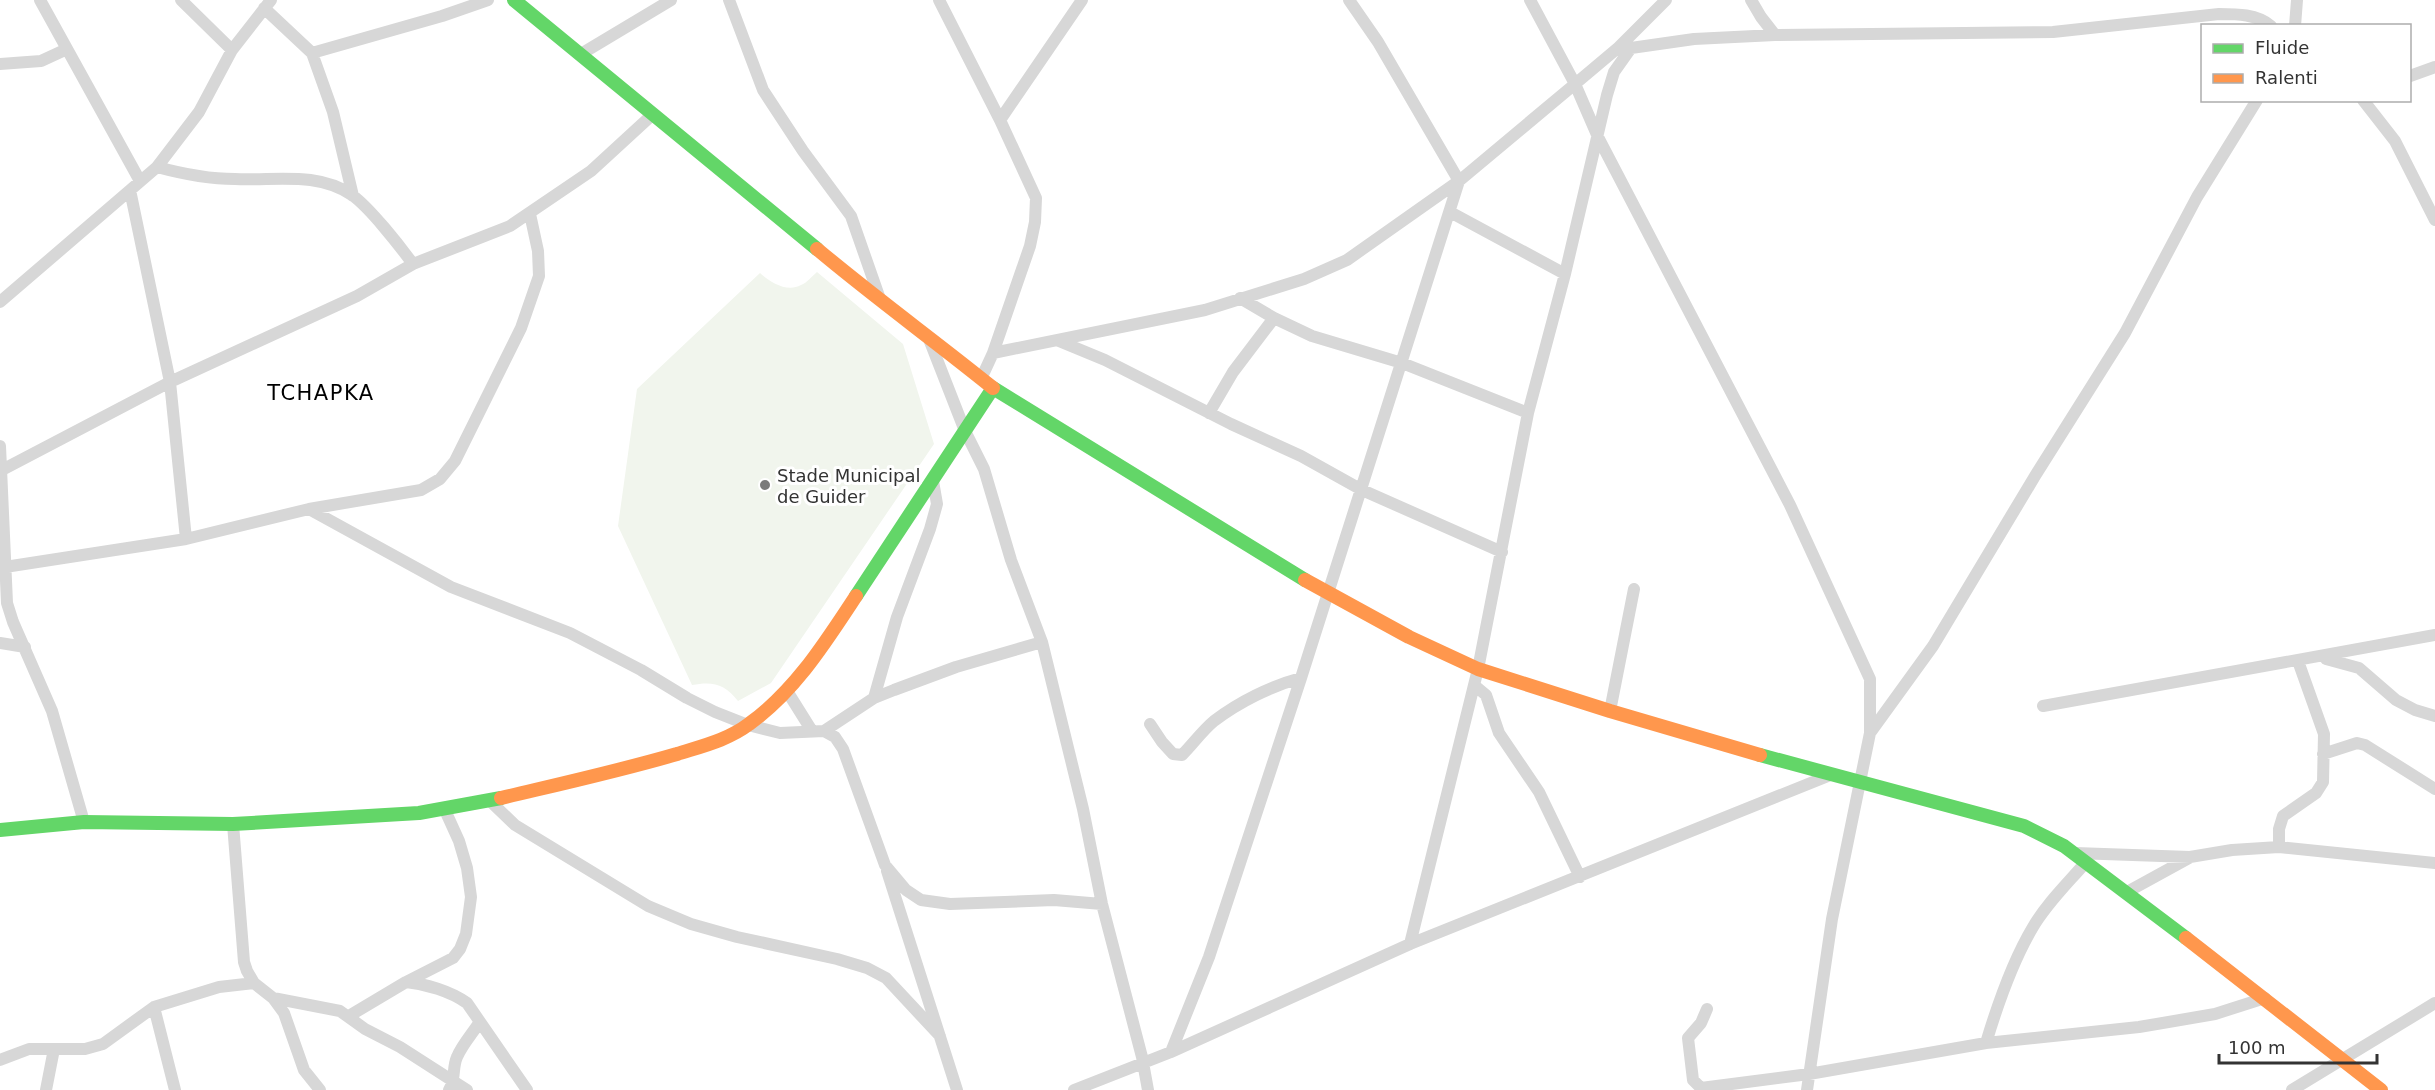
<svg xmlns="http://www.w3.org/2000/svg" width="2435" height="1090" font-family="'DejaVu Sans',sans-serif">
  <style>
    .green { fill: #f1f5ed }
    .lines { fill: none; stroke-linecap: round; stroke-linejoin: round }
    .street { stroke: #d7d7d7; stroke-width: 12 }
    .fast { stroke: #63d668; stroke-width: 14 }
    .slow { stroke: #ff974d; stroke-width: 14 }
    .poi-dot { fill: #7a7a7a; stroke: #fff; stroke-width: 2 }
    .labels { text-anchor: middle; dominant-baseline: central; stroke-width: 6; stroke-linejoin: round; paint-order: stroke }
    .poi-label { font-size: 18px; fill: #333; stroke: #fff; text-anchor: start }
    .quarter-label { font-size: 21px; letter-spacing: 1.5px; fill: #000; stroke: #fff }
  </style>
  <rect width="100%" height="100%" fill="#fff"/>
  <path class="green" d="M817 272 903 344 934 444 771 683 738 701C725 684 713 681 692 685L618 526 637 389 760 273C770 282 787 293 801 285 807 283 812 276 817 272Z"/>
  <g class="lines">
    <path class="street" d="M40 0 140 181
      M181 0 232 50
      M729 0 763 90 803 151 851 216 880 299
      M939 0 1000 120 1036 198 1035 222 1030 246 993 353 981 379
      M1751 0 1761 17 1775 35
      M264 8 312 53 333 112 353 196
      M2295 26 2297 0
      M1619 47 1666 0
      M312 53 442 16 488 0
      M581 54 671 0
      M0 64 41 61 67 49
      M2410 76 2435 67
      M2363 100 2395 141 2435 220
      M1000 120 1082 0
      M157 167C183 174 207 179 235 179 274 181 317 171 352 195 370 208 399 245 413 264
      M130 190 170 382 186 539
      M1450 212 1565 274
      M1240 298 1274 318 1312 336 1402 363 1528 413
      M0 302 157 167 199 112 232 50 271 0
      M929 339 965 431 984 469 1011 560 1042 642 1083 809 1102 904 1142 1057 1148 1090
      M1059 341 1105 360 1231 424 1301 456 1362 490 1502 552
      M993 353 1205 310 1304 279 1347 260 1459 181 1378 42 1349 0
      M1209 413 1233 372 1274 318
      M0 446 7 603 13 622 52 711 84 822
      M2 470 170 382 357 296 413 264 510 226 591 171 652 115
      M309 509 451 587 570 633 641 670 687 698 715 712 748 725 780 733 824 731 835 737 843 749 885 865 906 890 921 900 950 904 1054 900 1102 904
      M5 567 186 539 309 509 421 490 440 479 455 461 521 328 539 276 538 251 530 214
      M0 643 25 647
      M2326 659 2359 668 2396 700 2415 710 2435 716
      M1474 685 1486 695 1499 733 1539 792 1580 877
      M787 691 812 731
      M874 698 897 617 930 529 937 504 933 481
      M2043 706 2435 635
      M1610 711 1634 589
      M1150 724 1162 742 1173 754 1182 755C1193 744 1202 731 1214 721 1239 702 1271 686 1301 678
      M824 731 874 698 894 690 956 667 1042 642
      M1870 733 1933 646 2035 476 2125 333 2197 197 2257 100
      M2323 754 2357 743 2365 745 2435 789
      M490 801 515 825 648 906 691 924 737 937 837 959 867 968 886 978 940 1036
      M233 824 244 962 247 971 254 983 273 998 340 1011 365 1029 400 1047 467 1090
      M2279 847V829L2283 816 2316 793 2323 782 2324 734 2298 661
      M2075 853 2190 857 2232 850 2279 847 2435 863
      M887 871 957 1090
      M2127 892 2189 858
      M1410 944 1478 669 1528 413 1565 274 1607 95 1614 72 1631 48
      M406 982 453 958 460 949 466 934 471 897 467 868 459 841 444 808
      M273 998 284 1013 304 1070 320 1090
      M154 1007 175 1090
      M1707 1009 1701 1023 1688 1038 1693 1080 1701 1088 1809 1074 1986 1043 2139 1027 2215 1014 2265 998
      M349 1016 406 982C426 984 450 991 467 1003L527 1090
      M1986 1043C1998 1003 2012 962 2033 927 2047 903 2068 883 2086 862
      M1171 1052 1209 957 1301 678 1459 181 1575 84 1530 0
      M0 1060 29 1049H85L103 1044 154 1007 219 987 254 983
      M46 1090 54 1049
      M449 1090C456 1079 452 1068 457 1057 462 1045 472 1034 479 1023
      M1074 1090 1171 1052 1410 944 1828 776
      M1807 1090 1832 919 1870 733V679L1790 505 1598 137 1575 84 1619 47 1631 48 1694 39 1775 35 2053 32 2219 14C2237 14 2257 14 2271 26
      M2292 1090 2435 1003"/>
    <path class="fast" d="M514 0 817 249
      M856 596 993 388 1305 580
      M1760 755 2024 826 2064 846 2186 938
      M0 830 84 822 233 824 419 813 501 798"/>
    <path class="slow" d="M817 249C874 297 935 341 993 388
      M1305 580 1409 637 1478 669 1610 711 1760 755
      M501 798C560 784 619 771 677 754 702 746 728 740 749 724 795 691 825 643 856 596
      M2186 938 2381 1090"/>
  </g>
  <circle class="poi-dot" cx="765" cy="485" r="6"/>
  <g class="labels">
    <g class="poi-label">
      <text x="777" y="475">Stade Municipal<tspan x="777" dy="21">de Guider</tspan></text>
    </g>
    <g class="quarter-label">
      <text x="321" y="393">TCHAPKA</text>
    </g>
  </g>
  <rect x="2201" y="24" width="210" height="78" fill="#ffffff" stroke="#adadad" stroke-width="1.5"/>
  <rect x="2213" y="44" width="30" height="9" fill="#63d668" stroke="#adadad" stroke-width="1.5"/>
  <text x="2255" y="54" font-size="18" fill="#333333">Fluide</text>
  <rect x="2213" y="74" width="30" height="9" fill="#ff974d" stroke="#adadad" stroke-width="1.5"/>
  <text x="2255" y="84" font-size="18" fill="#333333">Ralenti</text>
  <path d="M2219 1054v9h158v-9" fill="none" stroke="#333333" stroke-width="3"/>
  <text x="2228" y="1054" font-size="18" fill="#333333" stroke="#ffffff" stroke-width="4.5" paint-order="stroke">100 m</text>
</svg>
